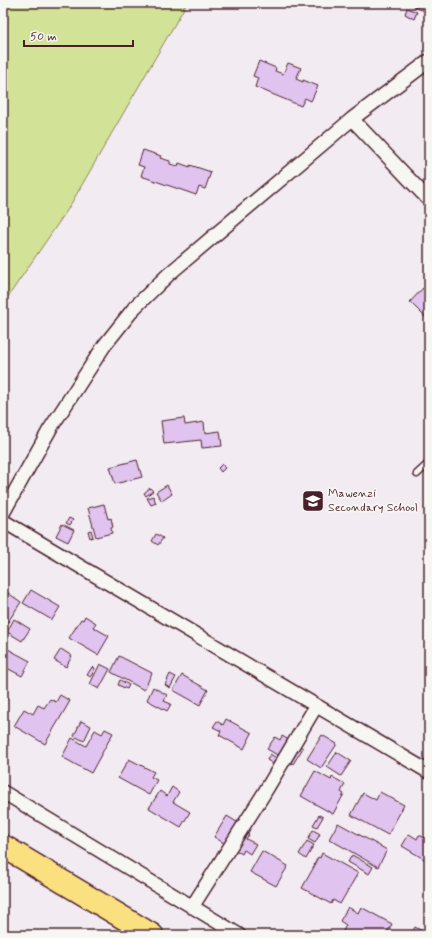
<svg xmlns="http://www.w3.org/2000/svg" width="432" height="938" font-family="Mynerve,sans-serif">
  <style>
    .green { fill: #d2e397; stroke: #8e8161 }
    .building { fill: #e1c3f0; stroke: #4a1f2b }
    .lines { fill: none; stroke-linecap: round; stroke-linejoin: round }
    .lane-casing { stroke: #4a1f2b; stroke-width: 9 }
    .street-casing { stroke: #4a1f2b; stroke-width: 16 }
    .highway-casing { stroke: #4a1f2b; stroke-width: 25 }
    .lane { stroke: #f6f6f2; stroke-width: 6 }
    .street { stroke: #f6f6f2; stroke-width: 13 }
    .highway { stroke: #fbe080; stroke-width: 22 }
    .labels { text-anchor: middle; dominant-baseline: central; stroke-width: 3.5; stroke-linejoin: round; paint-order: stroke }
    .poi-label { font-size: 12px; fill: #4a1f2b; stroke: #f6f6f2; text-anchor: start }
  </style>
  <rect width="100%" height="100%" fill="#f2ecf2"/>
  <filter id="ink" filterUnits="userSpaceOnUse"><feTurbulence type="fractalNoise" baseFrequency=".025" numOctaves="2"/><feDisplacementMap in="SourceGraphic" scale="8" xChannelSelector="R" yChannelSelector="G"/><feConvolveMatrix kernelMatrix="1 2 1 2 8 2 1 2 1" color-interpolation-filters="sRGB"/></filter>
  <g filter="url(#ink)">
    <path class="green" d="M3 3H187L68 209 3 304Z"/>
    <path class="building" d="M416 3H425L422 10 414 7Z
      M427 3H429V8L427 13 423 11Z
      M407 8 417 12 414 19 405 14Z
      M259 61 276 68 275 71 283 74 288 63 301 68 296 79 303 82V80L318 86 311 101 305 98 301 106 255 87 258 78 253 76Z
      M143 150 161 156 160 158 170 161V164L178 166 179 163 190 167V165L211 172 205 189 199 187 196 195 141 176 144 167 138 165Z
      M423 288 429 294V321L410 302Z
      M184 418 185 425 204 422 205 433 220 431 222 446 202 448 201 440 164 444 161 421Z
      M137 460 142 477 115 484 110 467Z
      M222 464 225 468 221 472 218 468Z
      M167 485 172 494 162 501 156 492Z
      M150 488 153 491 146 496 144 493Z
      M153 496 156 503 151 505 147 498Z
      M104 504 108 519 111 518 113 527 111 528 112 533 96 537 88 508Z
      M69 518 73 520 70 525 66 523Z
      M62 524 74 530 68 542 56 536Z
      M91 530 93 537 90 538 88 531Z
      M156 534 163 538 158 545 152 541Z
      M31 590 60 607 52 620 23 603Z
      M8 593 21 602 4 628H3V602Z
      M85 616 96 623 93 627 109 636 98 655 69 638 81 619 83 620Z
      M14 619 30 629 22 641 7 632Z
      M6 648 30 661 22 676 3 666V652Z
      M61 649 72 656 66 667 54 660Z
      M119 656 152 673 144 690 111 672Z
      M100 664 110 669 99 689 90 684Z
      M92 667 95 668 91 677 87 675Z
      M170 674 176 677 170 688 165 685Z
      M182 675 208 690 200 705 173 690Z
      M120 680 129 685 127 689 118 685Z
      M153 687 167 695 164 701 171 704 167 711 147 700Z
      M3 694 8 697 3 706Z
      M60 695 70 701 45 744 14 726 24 709 33 714 38 705 44 708 50 699 56 702Z
      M226 719 252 733 244 749 219 735 221 731 213 727 217 721 223 725Z
      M81 721 91 726 84 741 74 736Z
      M105 729 113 733 91 773 62 757 72 738 86 746 95 730 102 734Z
      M322 735 337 744 321 768 307 759Z
      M282 736 303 748 293 764 267 749 275 737 280 740Z
      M337 752 351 761 341 776 327 767Z
      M270 754 278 759 275 765 267 760Z
      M129 759 154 772 151 777 157 780 149 795 118 778Z
      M315 771 331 780 332 777 345 784 341 792 344 794 333 814 301 796Z
      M172 787 179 792 173 802 190 812 181 827 149 808 160 791 167 796Z
      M380 792 404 805 388 835 351 815 363 793 376 800Z
      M319 815 323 817 317 827 313 825Z
      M227 816 245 827 242 831 249 835 246 839 256 844 250 854 244 850 242 854 214 837Z
      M338 823 387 850 378 867 329 839Z
      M313 830 320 834 315 843 308 839Z
      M409 834 417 839 419 835 429 840V862L402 846Z
      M307 841 314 845 306 859 299 854Z
      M262 851 288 866 276 886 250 872Z
      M322 853 358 873 340 904 333 900 331 904 302 888 315 865H314L318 857 320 858Z
      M352 855 373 867 369 874 348 862Z
      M348 907 358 913 361 907 392 924 386 935H350L343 931 346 925 340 921Z
      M415 927 429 935H411Z"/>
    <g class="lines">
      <g class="lane-casing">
        <path id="lane" d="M417 474 429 463"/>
      </g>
      <g class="street-casing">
        <path id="street" d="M352 119 429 200
          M3 513 50 429 104 346 135 307 169 274 352 119 429 61
          M3 521 429 772
          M3 792 239 935
          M192 907 263 795 316 706"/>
      </g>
      <g class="highway-casing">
        <path id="highway" d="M3 846 152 935"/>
      </g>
      <use href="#lane" class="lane"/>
      <use href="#street" class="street"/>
      <use href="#highway" class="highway"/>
    </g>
  </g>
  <defs>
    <g id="school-square" transform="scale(1.15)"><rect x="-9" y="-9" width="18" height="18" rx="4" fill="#4a1f2b" stroke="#f6f6f2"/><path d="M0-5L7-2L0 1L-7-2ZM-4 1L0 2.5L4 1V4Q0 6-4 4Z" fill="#fff"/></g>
  </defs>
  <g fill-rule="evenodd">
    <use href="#school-square" x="313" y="501"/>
  </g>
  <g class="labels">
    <g class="poi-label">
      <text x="328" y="494">Mawenzi<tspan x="328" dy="14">Secondary School</tspan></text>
    </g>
  </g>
  <rect width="432" height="938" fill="none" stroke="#f6f6f2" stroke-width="16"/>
  <rect x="8" y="8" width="416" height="922" fill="none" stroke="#4a1f2b" stroke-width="1.5" filter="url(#ink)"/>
  <path d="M24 40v6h109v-6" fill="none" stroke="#4a1f2b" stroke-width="2"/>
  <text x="30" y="40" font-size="12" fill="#4a1f2b" stroke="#f6f6f2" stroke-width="3" paint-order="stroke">50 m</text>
</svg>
